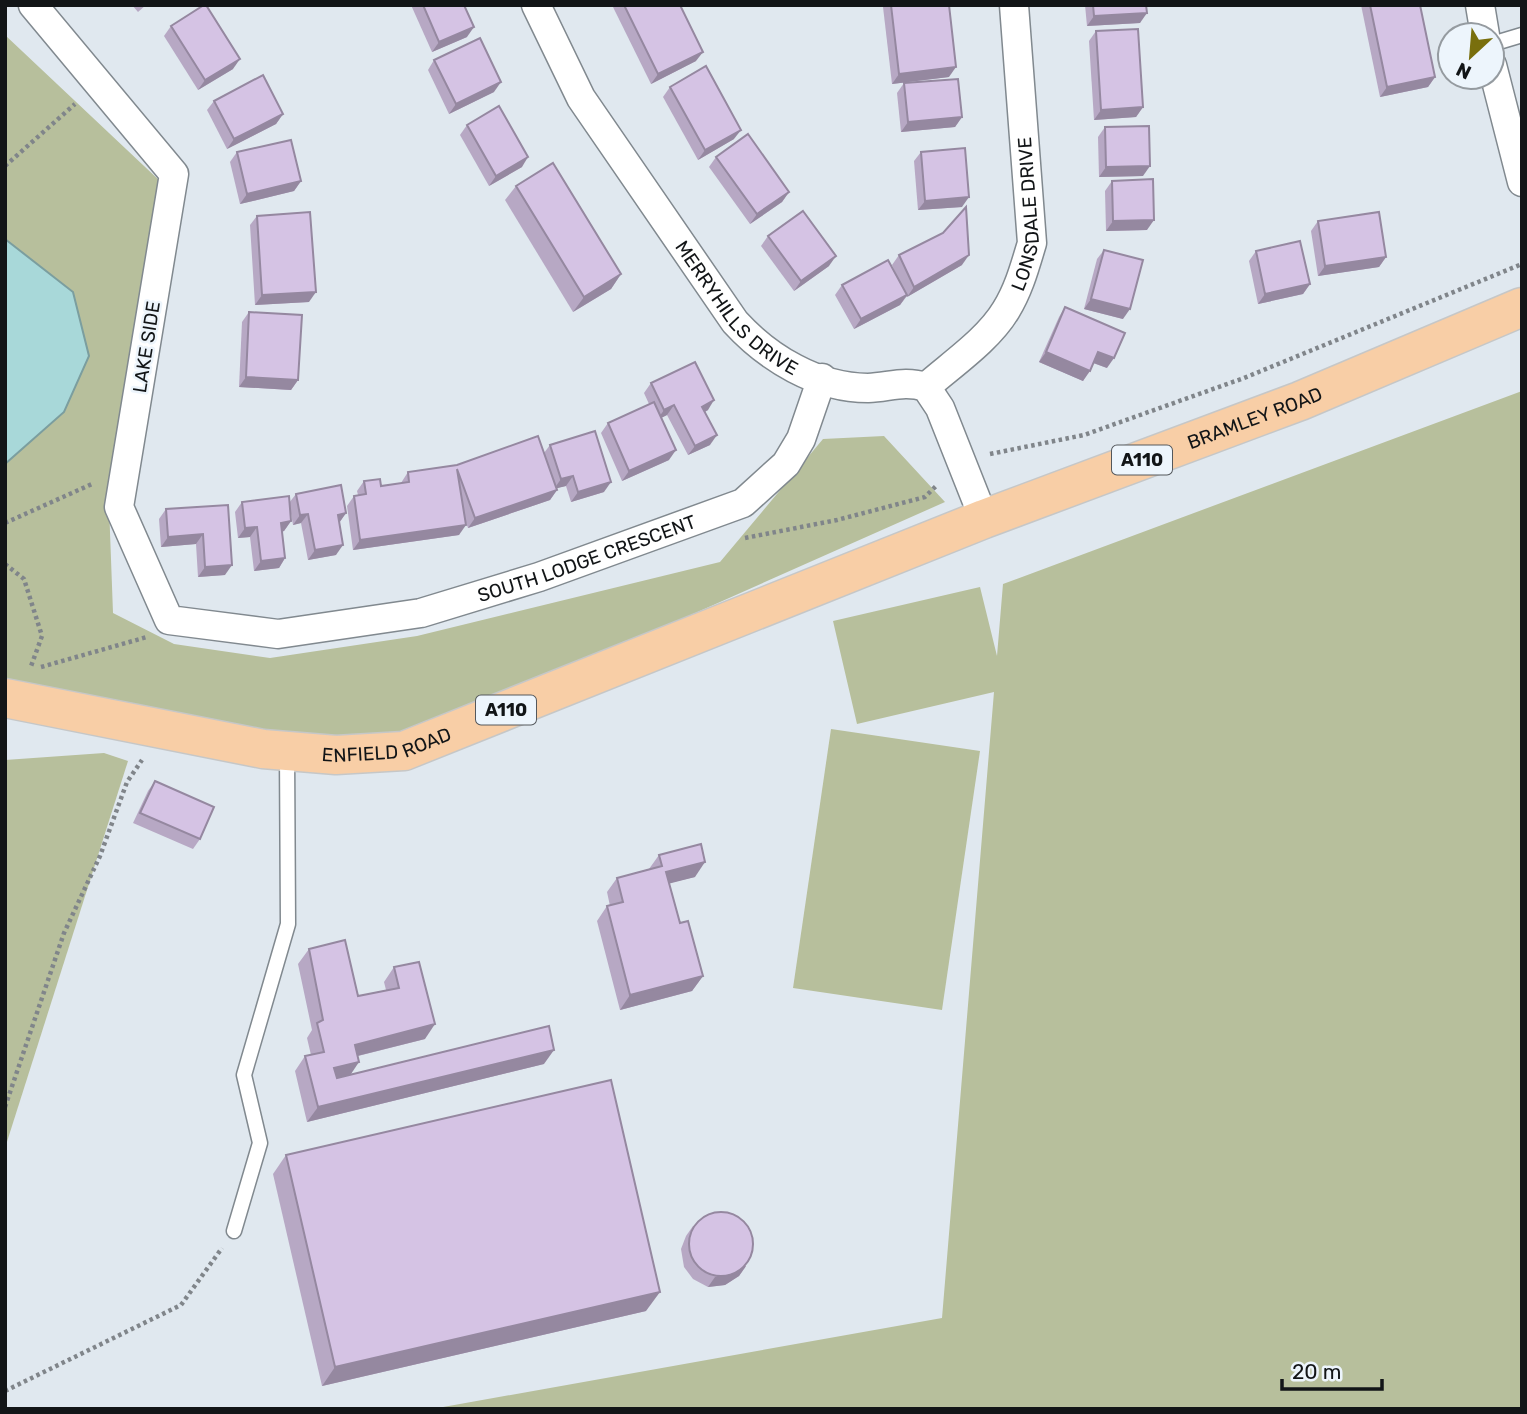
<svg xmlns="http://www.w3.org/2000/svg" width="1527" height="1414" viewBox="0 0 1527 1414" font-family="Rubik,sans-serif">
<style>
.green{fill:#b7bf9c}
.water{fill:#a8d8d9;stroke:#7b9e9f;stroke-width:2}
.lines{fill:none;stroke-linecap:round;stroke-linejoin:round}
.service-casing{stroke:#81898f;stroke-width:17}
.minor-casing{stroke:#81898f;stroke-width:31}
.primary-casing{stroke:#c6c7c7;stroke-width:41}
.path{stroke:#80858a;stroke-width:4.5;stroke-dasharray:3.5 3.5;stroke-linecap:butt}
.service{stroke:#fff;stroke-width:14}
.minor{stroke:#fff;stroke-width:28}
.primary{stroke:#f8cea6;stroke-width:38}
.wall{fill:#b7a8c4}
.shaded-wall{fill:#9588a0}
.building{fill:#d5c3e4;stroke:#9588a0;stroke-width:2}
.labels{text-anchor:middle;stroke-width:5;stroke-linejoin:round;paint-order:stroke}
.shield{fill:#edf5fc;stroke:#54585c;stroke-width:2}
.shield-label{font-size:18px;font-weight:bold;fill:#121517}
.street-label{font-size:19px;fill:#121517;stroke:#edf5fc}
</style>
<rect width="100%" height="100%" fill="#e0e8ef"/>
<!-- green -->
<g class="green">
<path d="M5,35L161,182L109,505L113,613L174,644L270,658L417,636L720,562L823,439L884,436L945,502L405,742L344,745L5,680Z"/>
<path d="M1522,391V1409H432L942,1318L994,692L857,724L833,621L980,587L997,656L1003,584Z"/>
<path d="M831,729L980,751L942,1010L793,988Z"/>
<path d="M104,753L128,761L5,1148V760Z"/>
</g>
<!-- water -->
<path class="water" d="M5,239L73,292L89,356L64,412L5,464Z"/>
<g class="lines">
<defs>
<g id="service">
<path d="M1492,44L1522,35"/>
<path d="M234,1231L260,1143L244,1075L288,924L287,752"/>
</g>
<g id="minor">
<path id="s1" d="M33,5L174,174L119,507L169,620L278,634L421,613L539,577L743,503L786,464L801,439L822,378"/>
<path id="s2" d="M536,5L581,98L735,322C768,358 817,388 868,388C890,387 904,380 926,387L940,408L984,519"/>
<path d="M1480,5L1485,35"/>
<path d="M1492,65L1522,182"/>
<path id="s3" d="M926,387C952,364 988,340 1006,310C1019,289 1025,266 1032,243L1014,5"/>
</g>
<g id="primary">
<path id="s4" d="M5,698L263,749L336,755L404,751L984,519L1300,401L1522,307"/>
</g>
</defs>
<!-- service casing -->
<use href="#service" class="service-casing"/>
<!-- minor casing -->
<use href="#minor" class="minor-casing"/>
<!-- primary casing -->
<use href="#primary" class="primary-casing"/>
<!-- path -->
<g class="path">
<path d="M5,166L75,104"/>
<path d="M990,454L1084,435L1244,378L1522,264"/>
<path d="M5,523L92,484"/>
<path d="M745,538L837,520L925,497L937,485"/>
<path d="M5,564L24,579L42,636L30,669"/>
<path d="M41,667L147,637"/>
<path d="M5,1107L64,933L100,856L127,782L142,760"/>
<path d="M5,1391L181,1305L222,1248"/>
</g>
<!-- service -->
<use href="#service" class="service"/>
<!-- minor -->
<use href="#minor" class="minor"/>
<!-- primary -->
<use href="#primary" class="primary"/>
</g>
<!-- wall -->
<g class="wall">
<path d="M132,5H146L138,12Z"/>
<path d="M411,5H464L467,37L432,52Z"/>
<path d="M612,5H680L696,61L651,84Z"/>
<path d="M884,5H949V77L892,84L883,7Z"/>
<path d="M1085,5H1146L1140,23L1087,26Z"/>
<path d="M1361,5H1420L1435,77L1428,87L1380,97Z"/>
<path d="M171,26L233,69L198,90L164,36Z"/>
<path d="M1096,31L1143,107L1136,117L1094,120L1089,41Z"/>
<path d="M434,60L494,92L449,114L428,70Z"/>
<path d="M904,83L962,117L955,127L901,132L897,93Z"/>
<path d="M670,87L734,139L698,160L663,97Z"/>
<path d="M214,101L283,114L276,124L227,149L207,110Z"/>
<path d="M467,125L522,167L489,186L460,135Z"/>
<path d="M1105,127L1143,176L1099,177L1098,137Z"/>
<path d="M237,152L301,181L294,191L240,204L230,162Z"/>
<path d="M921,152L962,207L918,210L914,161Z"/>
<path d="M716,157L789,192L782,202L750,224L709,167Z"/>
<path d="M1112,181L1147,230L1106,231L1105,191Z"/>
<path d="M516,186L621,274L611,289L573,312L505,200Z"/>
<path d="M257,216L309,302L255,305L250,225Z"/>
<path d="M1318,221L1386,257L1379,267L1318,276L1311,231Z"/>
<path d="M768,236L829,266L794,291L761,246Z"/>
<path d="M1104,250L1123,319L1084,309L1097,259Z"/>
<path d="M1256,251L1310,284L1303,294L1258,304L1249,261Z"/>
<path d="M899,255L962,265L907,297V296L900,305L854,329L835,295L842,285L899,280L892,265Z"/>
<path d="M1065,307L1107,368L1093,363L1083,381L1039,362L1059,317Z"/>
<path d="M249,312L298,380L291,390L239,387L242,322Z"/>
<path d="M651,383L708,410L705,412L710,445L688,455L667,415L661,418L669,460L622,481L601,433L608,423L649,404L644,393Z"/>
<path d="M550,445L604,492L571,502L566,486L556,488L557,490L550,500L468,528L464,517L459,535L353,550L347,506L354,496L358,495L357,491L364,481L381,486L401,483L408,472L544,453Z"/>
<path d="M296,494L346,513L339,523L336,555L308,560L301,523L293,525L290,508L291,521L284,531L282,532L285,558L279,568L254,571L250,537L238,538L235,512L242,502L289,503Z"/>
<path d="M228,505L225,575L198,577L196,544L161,547L159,519L166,509Z"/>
<path d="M155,781L200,839L193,849L133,823L148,791Z"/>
<path d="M659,855L695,877L669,883L680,923L703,976L692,991L620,1010L597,921L607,906H610L607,892L617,878L649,869Z"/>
<path d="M309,949L358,996L386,990L384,982L394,967L425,1039L358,1056L351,1074L544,1064L307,1122L295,1071L305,1056L311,1055L307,1038L312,1030L298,964Z"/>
<path d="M286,1155L646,1311L322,1386L273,1174Z"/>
<path d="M693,1226L746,1266L739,1276L725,1285L708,1287L693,1279L684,1267L681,1249L686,1236Z"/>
</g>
<!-- shaded-wall -->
<g class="shaded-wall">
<path d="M1147,13L1140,23L1087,26L1094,16Z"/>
<path d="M474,27L467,37L432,52L439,42Z"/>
<path d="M703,52L696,61L651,84L658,74Z"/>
<path d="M240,59L233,69L198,90L205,80Z"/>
<path d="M956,67L949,77L892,84L899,74Z"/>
<path d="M1435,77L1428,87L1380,97L1387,87Z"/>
<path d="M501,82L494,92L449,114L456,104Z"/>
<path d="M1143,107L1136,117L1094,120L1101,110Z"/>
<path d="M283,114L276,124L227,149L234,139Z"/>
<path d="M962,117L955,127L901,132L908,122Z"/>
<path d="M741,130L734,139L698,160L705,150Z"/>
<path d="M528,157L522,167L489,186L496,176Z"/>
<path d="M1150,166L1143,176L1099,177L1106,167Z"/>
<path d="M301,181L294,191L240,204L247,194Z"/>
<path d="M789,192L782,202L750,224L757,214Z"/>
<path d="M969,197L962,207L918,210L925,201Z"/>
<path d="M1154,220L1147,230L1106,231L1113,221Z"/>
<path d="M969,255L962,265L907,297L914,287Z"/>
<path d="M836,256L829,266L794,291L801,281Z"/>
<path d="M1386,257L1379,267L1318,276L1325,266Z"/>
<path d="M621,274L611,289L573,312L584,297Z"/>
<path d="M1310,284L1303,294L1258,304L1265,294Z"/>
<path d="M316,292L309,302L255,305L262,295Z"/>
<path d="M907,295L900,305L854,329L861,319Z"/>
<path d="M1091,299L1130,309L1123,319L1084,309Z"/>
<path d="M1046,352L1090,371L1083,381L1039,362Z"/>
<path d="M1098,352L1114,358L1107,368L1091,362Z"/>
<path d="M246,377L298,380L291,390L239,387Z"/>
<path d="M714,400L708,410L695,417L702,407Z"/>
<path d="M674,405L667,415L657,420L664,410Z"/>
<path d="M717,435L710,445L688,455L695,446Z"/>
<path d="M676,450L669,460L622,481L629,471Z"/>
<path d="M573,476L566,486L554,489L561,479Z"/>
<path d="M611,482L604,492L571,502L578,492Z"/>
<path d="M557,490L550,500L468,528L475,518Z"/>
<path d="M346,513L339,523L338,515Z"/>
<path d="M308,514L301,523L293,525L300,515Z"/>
<path d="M291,521L284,531L274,533L281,523Z"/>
<path d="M466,525L459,535L353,550L360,540Z"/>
<path d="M257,527L250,537L238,538L245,528Z"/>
<path d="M203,534L196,544L161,547L168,537Z"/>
<path d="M343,545L336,555L308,560L315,550Z"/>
<path d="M285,558L279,568L254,571L261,561Z"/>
<path d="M232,565L225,575L198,577L205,567Z"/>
<path d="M705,862L695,877L656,887L666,872Z"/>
<path d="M703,976L692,991L620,1010L630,995Z"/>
<path d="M435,1024L425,1039L345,1059L355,1045Z"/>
<path d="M554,1050L544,1064L307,1122L318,1107Z"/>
<path d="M359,1062L349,1077L324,1083L334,1068Z"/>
<path d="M746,1266L739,1276L725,1285L708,1287L715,1277Z"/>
<path d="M660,1292L646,1311L322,1386L335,1367Z"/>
</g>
<!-- building -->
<g class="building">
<path d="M204,5H206L240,59L205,80L171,26Z"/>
<path d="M423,5H464L474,27L439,42Z"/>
<path d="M624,5H680L703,52L658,74Z"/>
<path d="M891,5H949L956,67L899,74Z"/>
<path d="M1093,5H1146L1147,13L1094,16Z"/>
<path d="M1370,5H1420L1435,77L1387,87Z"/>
<path d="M1138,29L1143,107L1101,110L1096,31Z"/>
<path d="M480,38L501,82L456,104L434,60Z"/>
<path d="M706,66L741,130L705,150L670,87Z"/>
<path d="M263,75L283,114L234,139L214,101Z"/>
<path d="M958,79L962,117L908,122L904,83Z"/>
<path d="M499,106L528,157L496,176L467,125Z"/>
<path d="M1149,126L1150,166L1106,167L1105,127Z"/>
<path d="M748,134L789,192L757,214L716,157Z"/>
<path d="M291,140L301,181L247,194L237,152Z"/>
<path d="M965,148L969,197L925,201L921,152Z"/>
<path d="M553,163L621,274L584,297L516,186Z"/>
<path d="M1153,179L1154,220L1113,221L1112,181Z"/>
<path d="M966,207L969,255L914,287L899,255L943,233Z"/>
<path d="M803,211L836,256L801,281L768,236Z"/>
<path d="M310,212L316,292L262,295L257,216Z"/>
<path d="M1379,212L1386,257L1325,266L1318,221Z"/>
<path d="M1300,241L1310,284L1265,294L1256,251Z"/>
<path d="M1104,250L1143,260L1130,309L1091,299Z"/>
<path d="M888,260L907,295L861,319L842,285Z"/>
<path d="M1065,307L1125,333L1114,358L1098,352L1090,371L1046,352Z"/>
<path d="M249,312L302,315L298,380L246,377Z"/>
<path d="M695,362L714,400L702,407L717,435L695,446L674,405L664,410L651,383Z"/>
<path d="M654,402L676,450L629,471L608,423Z"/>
<path d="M595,431L611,482L578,492L573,476L561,479L550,445Z"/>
<path d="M538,436L557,490L475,518L457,469L466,525L360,540L354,496L366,494L364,481L380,479L381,486L409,482L408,472L457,465Z"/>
<path d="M341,485L346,513L338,515L343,545L315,550L308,514L300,515L296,494Z"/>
<path d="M289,496L291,521L281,523L285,558L261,561L257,527L245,528L242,502Z"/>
<path d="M228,505L232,565L205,567L203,534L168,537L166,509Z"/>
<path d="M155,781L214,807L200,839L140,813Z"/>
<path d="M701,844L705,862L666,872L680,923L688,921L703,976L630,995L607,906L623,902L617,878L662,866L659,855Z"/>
<path d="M345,940L358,996L399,988L394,967L419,962L435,1024L355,1045L359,1062L334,1068L337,1078L549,1026L554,1050L318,1107L305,1056L324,1052L317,1023L323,1020L309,949Z"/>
<path d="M611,1080L660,1292L335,1367L286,1155Z"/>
<circle cx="721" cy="1244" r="32"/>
</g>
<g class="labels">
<!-- shield labels -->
<g class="shield">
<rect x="1112" y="445.5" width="60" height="29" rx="5"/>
<rect x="476" y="695.5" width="60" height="29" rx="5"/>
</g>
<g class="shield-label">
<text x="1142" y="466">A110</text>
<text x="506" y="716">A110</text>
</g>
<!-- street labels -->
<g class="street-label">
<text dy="7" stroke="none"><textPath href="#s3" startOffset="212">LONSDALE DRIVE</textPath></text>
<text dy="7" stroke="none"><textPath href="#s2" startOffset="366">MERRYHILLS DRIVE</textPath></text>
<text transform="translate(146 347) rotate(-81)" y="7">LAKE SIDE</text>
<text dy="7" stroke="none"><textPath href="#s4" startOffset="1318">BRAMLEY ROAD</textPath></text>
<text dy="7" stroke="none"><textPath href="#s1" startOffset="1110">SOUTH LODGE CRESCENT</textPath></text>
<text dy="7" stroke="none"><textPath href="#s4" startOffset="388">ENFIELD ROAD</textPath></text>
</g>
</g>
<!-- border -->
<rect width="1527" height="1414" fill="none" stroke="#121517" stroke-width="14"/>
<!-- north arrow -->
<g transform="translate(1471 56) rotate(206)"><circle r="33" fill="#edf5fc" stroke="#959ba0" stroke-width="2"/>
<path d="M0-5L12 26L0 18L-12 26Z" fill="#796f0d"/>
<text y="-10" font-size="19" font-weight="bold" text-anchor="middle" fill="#121517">N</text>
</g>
<!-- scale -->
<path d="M1282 1379v10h100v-10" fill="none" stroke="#121517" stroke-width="3.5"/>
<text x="1292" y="1379" font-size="21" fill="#121517" stroke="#edf5fc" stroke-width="5" paint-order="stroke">20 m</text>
</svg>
